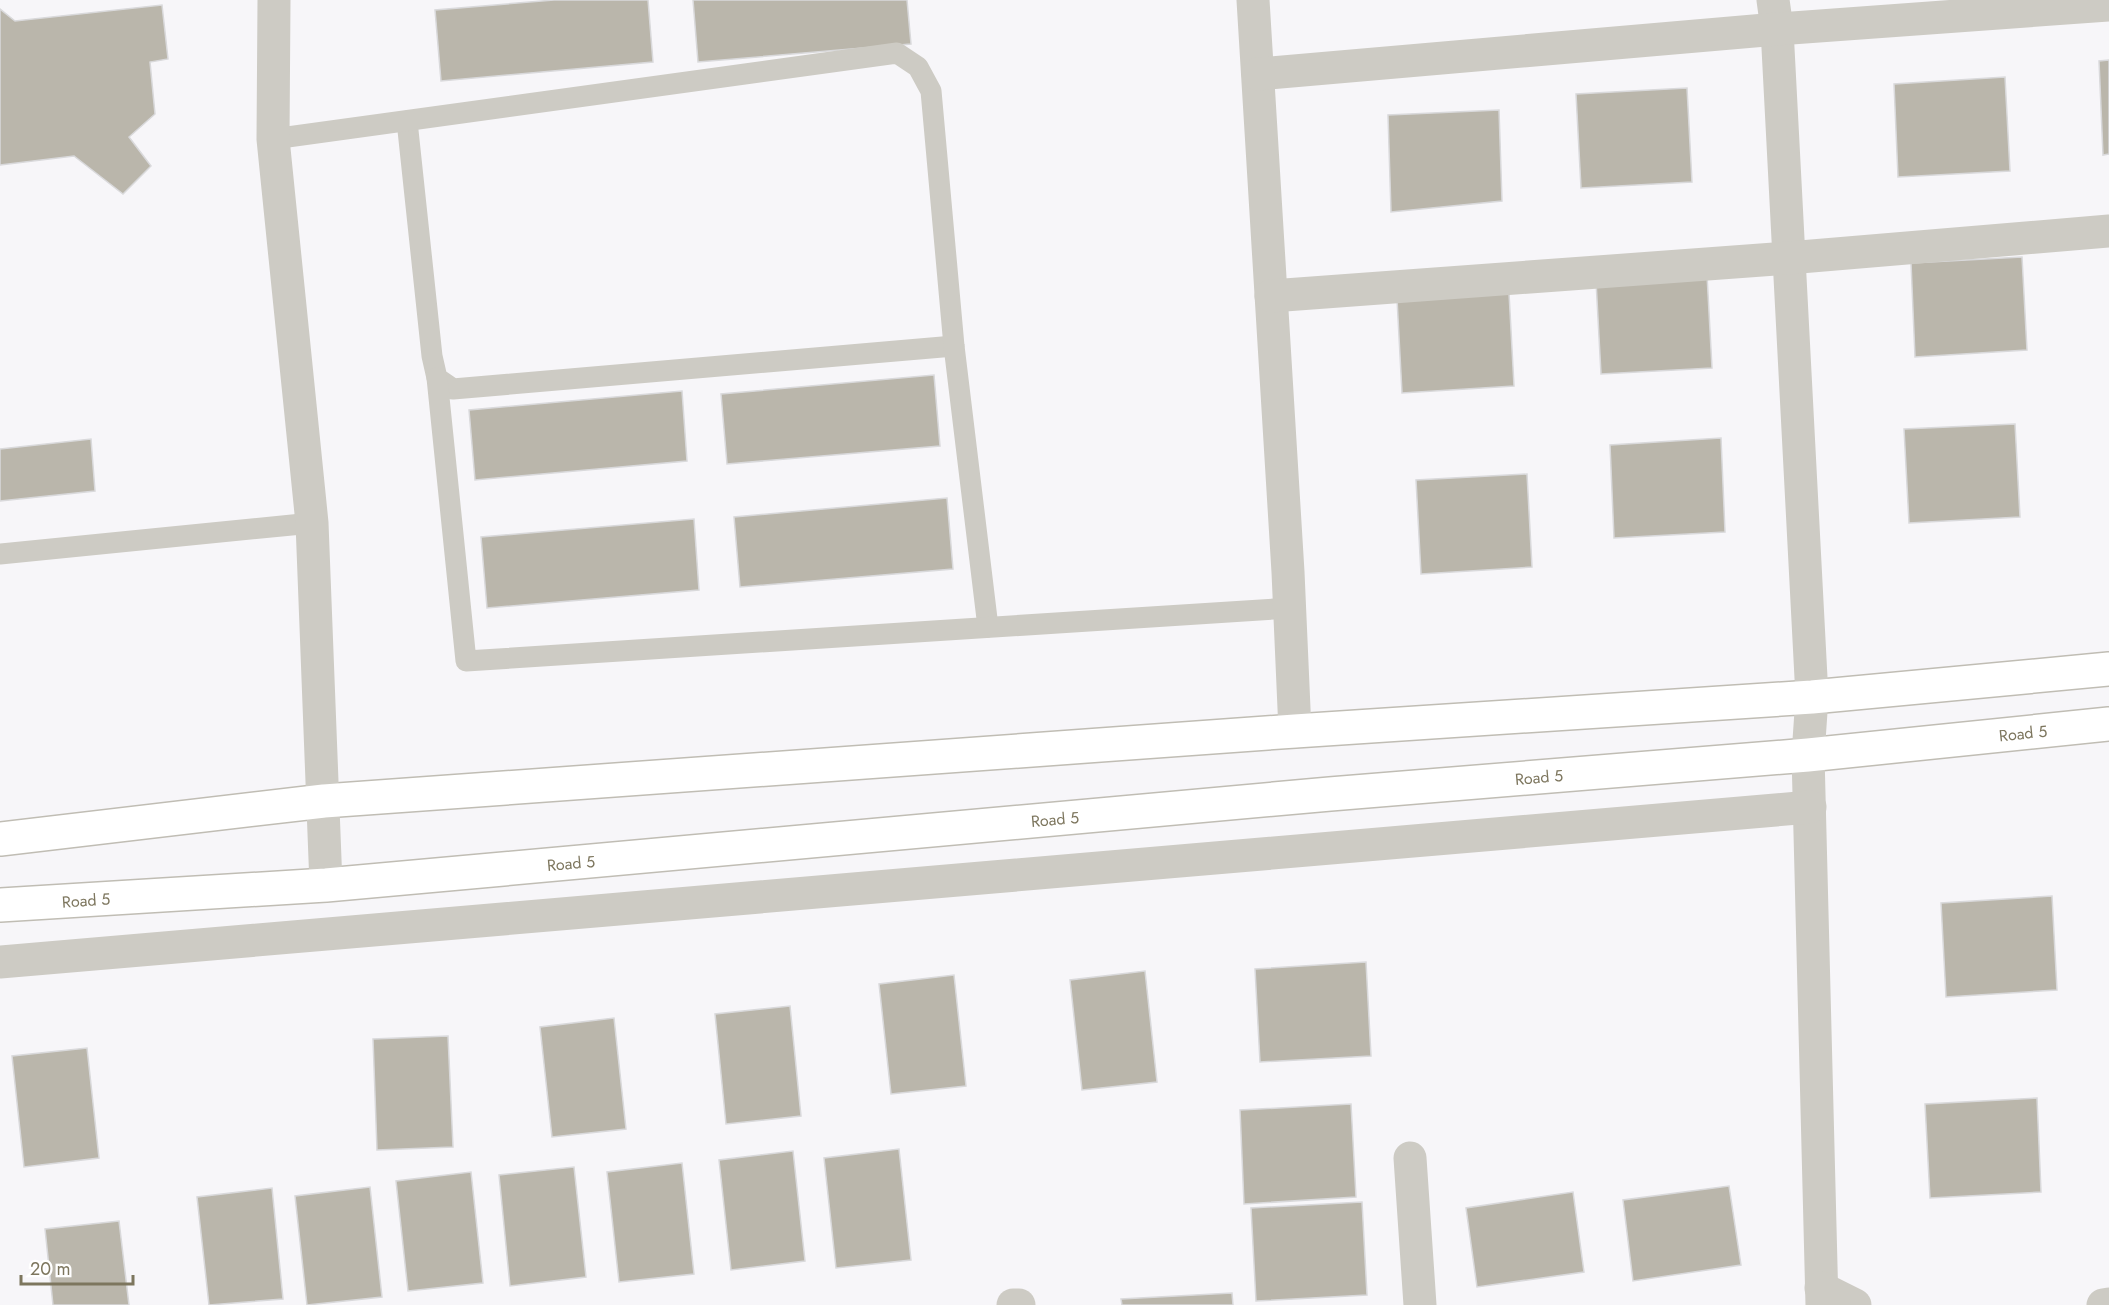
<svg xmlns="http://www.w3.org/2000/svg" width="2109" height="1305" viewBox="0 0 2109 1305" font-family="Jost,sans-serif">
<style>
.building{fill:#bab6ab;stroke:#d9d9db;stroke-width:1.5}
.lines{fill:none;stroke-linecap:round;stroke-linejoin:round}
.secondary-casing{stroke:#c0bdb4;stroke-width:36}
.lane{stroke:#cdcbc4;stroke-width:21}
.street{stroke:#cdcbc4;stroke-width:33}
.secondary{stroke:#fff;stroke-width:33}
.labels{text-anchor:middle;stroke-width:6;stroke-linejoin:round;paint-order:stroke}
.street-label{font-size:16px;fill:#7d765e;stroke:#fff}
</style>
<rect width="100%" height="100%" fill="#f7f6f9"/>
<!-- building -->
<g class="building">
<path d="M554,0H648L653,62L441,81L435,10Z"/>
<path d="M693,0H907L911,44L698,62Z"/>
<path d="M162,5L168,59L150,62L155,114L129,137L151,166L123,194L74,156L0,165V9L15,21Z"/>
<path d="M2109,60V154L2103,155L2099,61Z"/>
<path d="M2005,77L2010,171L1898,177L1894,84Z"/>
<path d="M1687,88L1692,182L1581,188L1576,94Z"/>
<path d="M1499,110L1502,201L1391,212L1388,115Z"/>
<path d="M2022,257L2027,350L1915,357L1911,263Z"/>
<path d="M1707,275L1712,368L1601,374L1596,281Z"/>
<path d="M1509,293L1514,386L1402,393L1397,299Z"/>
<path d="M934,375L940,446L727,464L721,394Z"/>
<path d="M682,391L687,461L475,480L469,410Z"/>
<path d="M2015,424L2020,517L1909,523L1904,429Z"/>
<path d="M1721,438L1725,532L1614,538L1610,445Z"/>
<path d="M91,439L95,491L0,501V449Z"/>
<path d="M1527,474L1532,567L1421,574L1416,480Z"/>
<path d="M947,498L953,569L740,587L734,517Z"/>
<path d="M694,519L699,590L487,608L481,537Z"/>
<path d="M2052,896L2057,990L1946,997L1941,903Z"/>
<path d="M1366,962L1371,1056L1260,1062L1255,969Z"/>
<path d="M1145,971L1157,1082L1082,1090L1070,980Z"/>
<path d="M954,975L966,1086L891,1094L879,984Z"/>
<path d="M790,1006L801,1116L726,1124L715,1014Z"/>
<path d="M614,1018L626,1129L552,1137L540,1027Z"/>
<path d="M448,1036L453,1147L377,1150L373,1039Z"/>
<path d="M87,1048L99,1158L24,1167L12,1056Z"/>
<path d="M2037,1098L2041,1192L1930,1198L1925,1104Z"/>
<path d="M1351,1104L1356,1197L1244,1204L1240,1110Z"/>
<path d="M899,1149L911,1260L836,1268L824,1158Z"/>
<path d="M793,1151L805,1261L731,1270L719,1160Z"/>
<path d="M682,1163L694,1274L619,1282L607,1172Z"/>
<path d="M574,1167L586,1277L510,1286L499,1175Z"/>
<path d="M471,1172L483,1283L408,1291L396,1181Z"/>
<path d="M1729,1186L1741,1265L1633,1281L1623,1200Z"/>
<path d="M370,1187L382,1297L307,1305L295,1196Z"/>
<path d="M272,1188L283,1299L209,1305L197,1197Z"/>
<path d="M1573,1192L1584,1272L1477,1287L1466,1208Z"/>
<path d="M1362,1202L1367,1295L1256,1301L1251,1208Z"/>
<path d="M119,1221L129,1305H53L45,1229Z"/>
<path d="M1232,1293L1233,1305H1122L1121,1299Z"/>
</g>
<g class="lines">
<defs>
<g id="secondary">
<path d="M0,839L324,801L1295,731L1812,697L2109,669"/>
<path d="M0,905L326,885L1330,794L1808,755L2109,724"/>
</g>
</defs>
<!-- secondary casing -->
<use href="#secondary" class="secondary-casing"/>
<!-- lane -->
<g class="lane">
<path d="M407,121L432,356L437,378L453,389L954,346"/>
<path d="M273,139L897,53L918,67L931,91L954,346L988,627"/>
<path d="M437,378L466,661L1290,608"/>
<path d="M0,554L312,523"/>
</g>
<!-- street -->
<g class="street">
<path d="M274,0L273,139L312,523L326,885"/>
<path d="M1253,0L1288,572L1295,731"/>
<path d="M1773,0L1777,29L1812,697L1808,755L1822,1305"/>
<path d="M1258,74L1777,29L2109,5"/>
<path d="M1271,296L1788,258L2109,231"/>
<path d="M0,962L1810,807"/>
<path d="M1410,1158L1420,1305"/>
<path d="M1821,1288L1855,1305"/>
<path d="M1013,1305H1019"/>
<path d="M2103,1305L2109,1304"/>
</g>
<!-- secondary -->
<use href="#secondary" class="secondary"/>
</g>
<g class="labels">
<!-- street labels -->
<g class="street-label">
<text transform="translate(2023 733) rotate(-6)" y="6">Road 5</text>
<text transform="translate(1539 777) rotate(-5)" y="6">Road 5</text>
<text transform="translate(1055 819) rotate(-5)" y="6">Road 5</text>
<text transform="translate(571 863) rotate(-5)" y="6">Road 5</text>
<text transform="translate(86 900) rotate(-4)" y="6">Road 5</text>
</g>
</g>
<!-- scale -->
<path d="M21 1275v9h112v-9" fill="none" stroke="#7d765e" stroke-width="3"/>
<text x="30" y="1275" font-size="18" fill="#7d765e" stroke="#ffffff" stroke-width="4.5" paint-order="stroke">20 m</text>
</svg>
